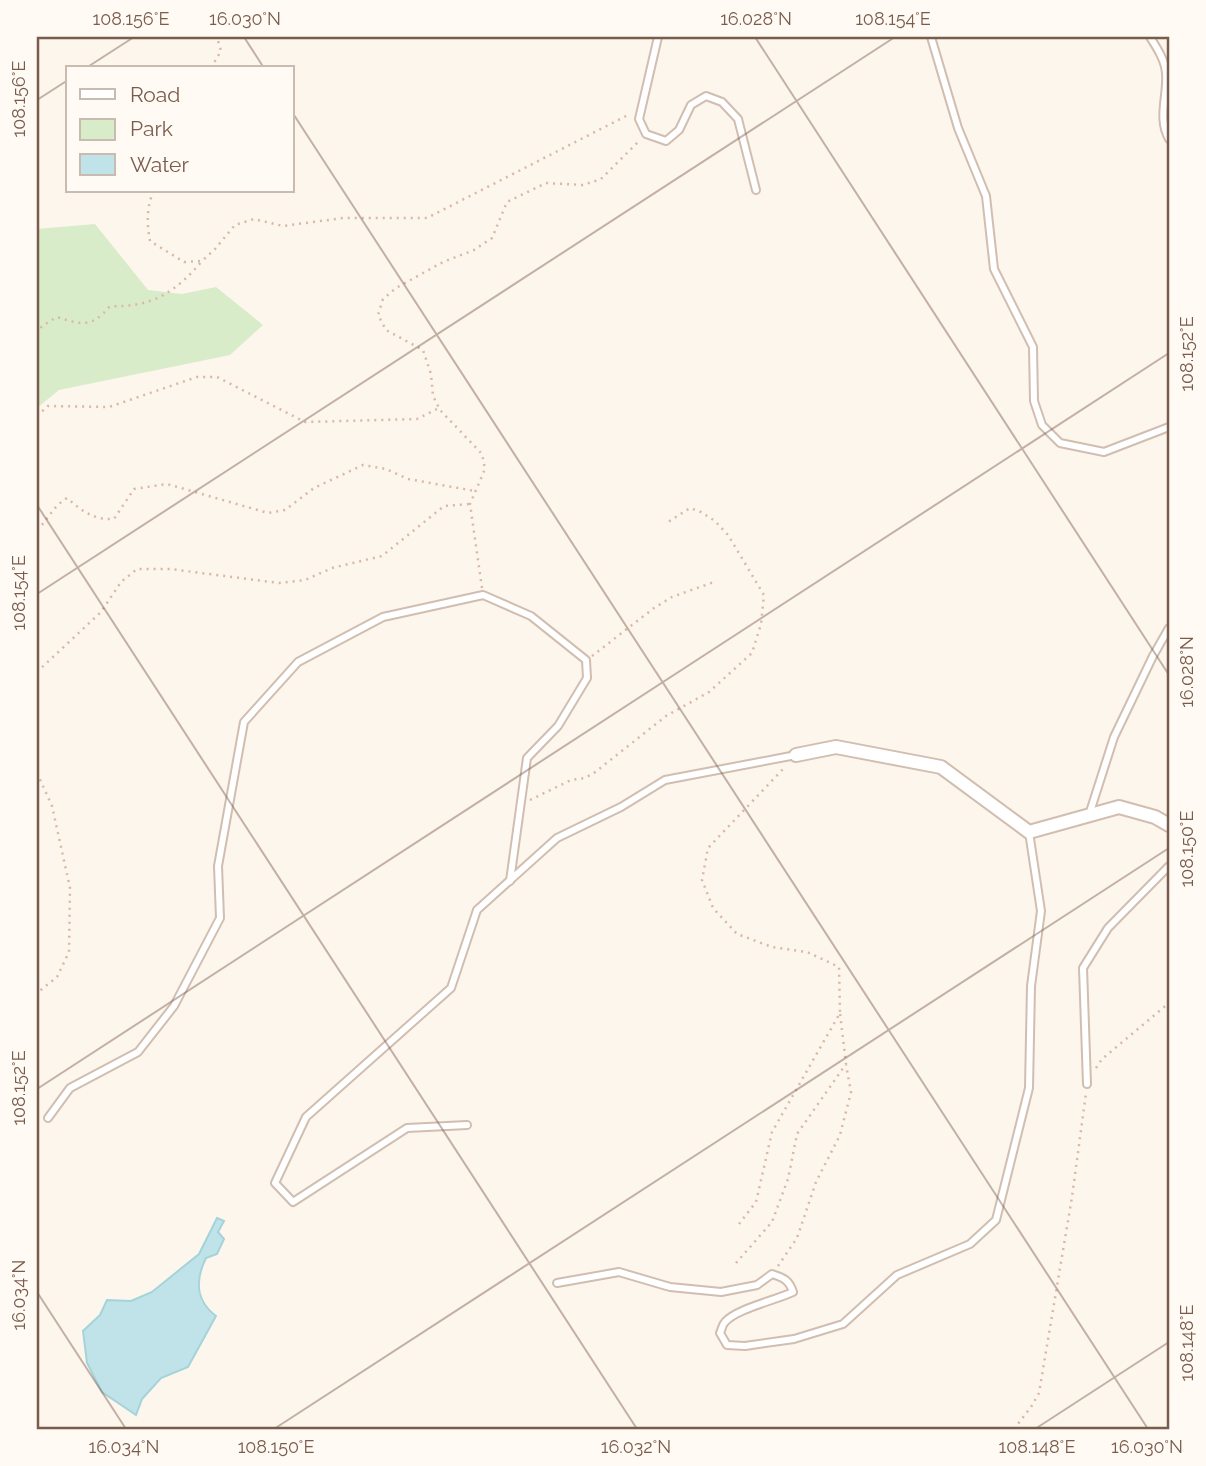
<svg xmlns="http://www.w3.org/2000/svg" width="1206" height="1466" viewBox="0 0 1206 1466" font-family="Raleway,sans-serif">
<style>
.green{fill:#d8ecc9}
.water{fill:#bfe3e8;stroke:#a5d3da;stroke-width:2}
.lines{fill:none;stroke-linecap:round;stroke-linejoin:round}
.service-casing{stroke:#d1beb0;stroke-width:10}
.minor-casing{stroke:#d1beb0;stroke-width:16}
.path{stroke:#d9b8a5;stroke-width:2.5;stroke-dasharray:2 5;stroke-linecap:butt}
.service{stroke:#fff;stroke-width:6}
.minor{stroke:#fff;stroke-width:12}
.ticks{fill:none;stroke:#7a5c4d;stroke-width:2;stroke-opacity:0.45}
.neatline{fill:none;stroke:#7a5c4d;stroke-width:2.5}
.ticks-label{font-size:18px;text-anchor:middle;fill:#7a5c4d}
</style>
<rect width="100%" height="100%" fill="#fdf6ec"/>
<!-- green -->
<path class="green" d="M95,224L148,290L182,294L216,287L263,325L230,355L59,390L37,408V229Z"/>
<!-- water -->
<path class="water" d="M217,1218L224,1221L218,1232L224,1239L217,1254L206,1258C195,1280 196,1301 216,1316L188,1367L161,1378L142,1399L136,1415L102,1392L87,1363L83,1331L100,1315L107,1300L131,1301L152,1292L199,1254Z"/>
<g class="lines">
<defs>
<g id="service">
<path d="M658,37L639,119L646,134L666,141L679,130L691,105L706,96L722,102L738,119L756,190"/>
<path d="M931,37L958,128L986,196L994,269L1033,347L1034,401L1042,425L1060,443L1104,452L1169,427"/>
<path d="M1150,37C1157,48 1165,60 1166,73C1168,95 1157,118 1169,139"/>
<path d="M1089,815L1114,737L1153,656L1169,628"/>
<path d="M1087,1084L1083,968L1108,928L1169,866"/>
<path d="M48,1118L70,1088L138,1052L174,1006L220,918L218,866L244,722L298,662L383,617L483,595L531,616L586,660L587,678L558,726L527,758L510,881"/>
<path d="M467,1125L407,1128L293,1202L275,1183L306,1117L451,988L477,910L557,838L621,807L665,780L796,755"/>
<path d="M557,1283L619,1272L670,1287L721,1292L757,1285L772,1274C784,1278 789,1280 793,1292C776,1300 736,1309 725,1322C722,1325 722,1329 720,1333L727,1345L745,1346L794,1339L843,1324L897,1275L970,1244L996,1220L1029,1088L1031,986L1041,911L1029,832"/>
</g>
<path id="minor" d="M796,755L836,747L941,767L1029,832L1119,807L1155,817L1169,825"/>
</defs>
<!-- service casing -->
<use href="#service" class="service-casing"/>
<!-- minor casing -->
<use href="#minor" class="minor-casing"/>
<!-- path -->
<g class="path">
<path d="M211,68L221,51L217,37"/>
<path d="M154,191C146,206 147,225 150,241L184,262L202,261L215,249L235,225L254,219L283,226L343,218H427L630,114"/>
<path d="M37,334L42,326L57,317C82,325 92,328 110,306C151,308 176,292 202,261"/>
<path d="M37,416L48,406L109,407L197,377H217L305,422L417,419L439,408"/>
<path d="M37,530C49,519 52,507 67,498C82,511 93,520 114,519L134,489L167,484L268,513L285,510L314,488L363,465L386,469L408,479L475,491"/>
<path d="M482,588L470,504L485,469L482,454L440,410L433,396L431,374L423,350L386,330L378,315L383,299L396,288L443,262L474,250L492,238L507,202L546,183L583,185L601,179L639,141"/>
<path d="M592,656L654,608L672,597L714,582"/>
<path d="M37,672L101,612L121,582L137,569H170L279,583L305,580L332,568L382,556L444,506L470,504"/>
<path d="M37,773L52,806L70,888L69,952L57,977L37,993"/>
<path d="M530,800L571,780L585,778L594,773L666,716L709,692L752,653L761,624L764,595L728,535L715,521L701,512L690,508L668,522"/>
<path d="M1096,1068L1102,1059L1169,1003"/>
<path d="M739,1224L756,1202L772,1132L840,1013L839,967L807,952L772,947L737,934L713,908L702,880L708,848L785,767"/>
<path d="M736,1263L772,1222L788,1179L797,1134L846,1064L840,1013"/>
<path d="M778,1266L797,1238L816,1182L840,1135L851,1092L846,1065"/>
<path d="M1014,1429L1031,1407L1039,1393L1072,1197L1086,1093"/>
</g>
<!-- service -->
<use href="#service" class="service"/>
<!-- minor -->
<use href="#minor" class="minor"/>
</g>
<!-- ticks -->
<path class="ticks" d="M244,37L264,68M755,37L1169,675M86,68L134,37M37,100L68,80M292,112L1148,1429M37,505L637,1429M37,594L895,37M37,1089L1169,353M37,1292L126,1429M274,1429L1169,848M1035,1429L1169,1342"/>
<!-- border -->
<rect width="1206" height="1466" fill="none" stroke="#fffaf3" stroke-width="77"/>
<!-- legend -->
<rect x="66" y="66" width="228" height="126" fill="#fffaf3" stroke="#cabbb1" stroke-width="2"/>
<rect x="80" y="89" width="35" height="10" fill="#ffffff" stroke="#cabbb1" stroke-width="2"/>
<text x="130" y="102" font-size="21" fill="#7a5c4d">Road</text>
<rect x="80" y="119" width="35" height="21" fill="#d8ecc9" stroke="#cabbb1" stroke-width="2"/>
<text x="130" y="136" font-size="21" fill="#7a5c4d">Park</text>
<rect x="80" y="154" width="35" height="21" fill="#bfe3e8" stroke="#cabbb1" stroke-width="2"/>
<text x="130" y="172" font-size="21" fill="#7a5c4d">Water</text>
<rect x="38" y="38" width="1130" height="1390" class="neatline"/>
<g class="ticks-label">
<text x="131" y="25">108.156°E</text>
<text x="245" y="25">16.030°N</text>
<text x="756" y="25">16.028°N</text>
<text x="893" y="25">108.154°E</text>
<text transform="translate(19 99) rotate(-90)" y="6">108.156°E</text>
<text transform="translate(1187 354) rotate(-90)" y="6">108.152°E</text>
<text transform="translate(19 593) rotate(-90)" y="6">108.154°E</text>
<text transform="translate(1187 672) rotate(-90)" y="6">16.028°N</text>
<text transform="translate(1187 849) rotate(-90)" y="6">108.150°E</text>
<text transform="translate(19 1088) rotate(-90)" y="6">108.152°E</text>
<text transform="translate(19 1295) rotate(-90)" y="6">16.034°N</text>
<text transform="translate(1187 1343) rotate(-90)" y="6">108.148°E</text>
<text x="124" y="1453">16.034°N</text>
<text x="276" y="1453">108.150°E</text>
<text x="636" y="1453">16.032°N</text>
<text x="1037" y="1453">108.148°E</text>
<text x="1147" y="1453">16.030°N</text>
</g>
</svg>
